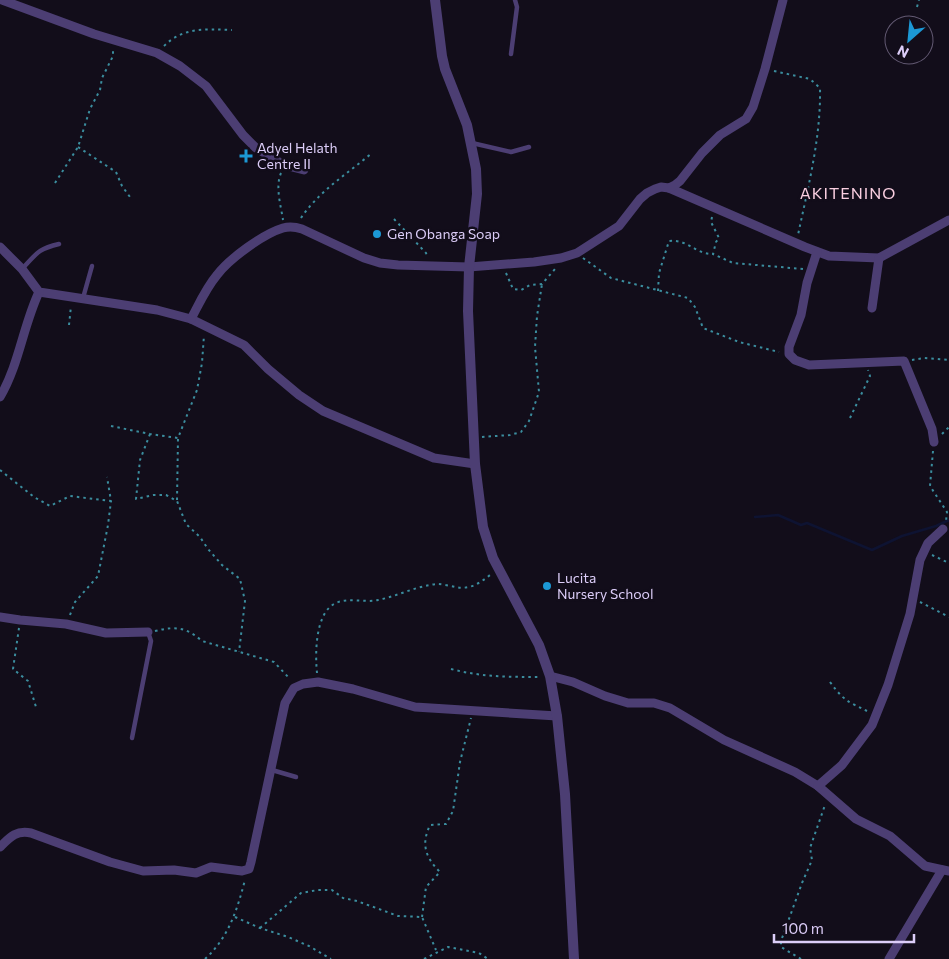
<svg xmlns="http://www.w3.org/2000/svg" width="949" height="959" viewBox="0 0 949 959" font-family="Commissioner,sans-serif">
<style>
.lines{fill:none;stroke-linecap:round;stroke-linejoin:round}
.stream{stroke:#0e1332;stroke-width:2.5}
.path{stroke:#3b8d9e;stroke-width:2;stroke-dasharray:2.5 4;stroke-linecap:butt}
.service{stroke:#4c3e73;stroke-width:4.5}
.minor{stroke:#4c3e73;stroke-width:9}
.tertiary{stroke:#4c3e73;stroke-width:10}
.poi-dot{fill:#1c98d5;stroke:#120d1a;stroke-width:2}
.labels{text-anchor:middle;stroke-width:5;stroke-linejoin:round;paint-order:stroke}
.poi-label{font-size:14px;fill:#dccdf8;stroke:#120d1a;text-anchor:start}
.quarter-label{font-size:16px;letter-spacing:1px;fill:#f9cee0;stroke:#120d1a}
</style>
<rect width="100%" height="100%" fill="#120d1a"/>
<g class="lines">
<!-- stream -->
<path class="stream" d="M755,517L778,515L801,525L807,523L872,550L902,536L936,526L949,520"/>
<!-- path -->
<g class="path">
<path d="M917,7L919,0"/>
<path d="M164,46C183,27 206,29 232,30"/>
<path d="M774,71L810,79L820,88C821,138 808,187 798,235"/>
<path d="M78,147L116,172L122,186L130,197"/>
<path d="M281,173C275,187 281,206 283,220"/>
<path d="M55,183L78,147L90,109L100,90L102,78L113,56V49"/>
<path d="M712,217L711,222L719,238L716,242L713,254L733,263L803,269"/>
<path d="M301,218C319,191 347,174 372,153"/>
<path d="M394,219L426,253L427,256"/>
<path d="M583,258L611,278L688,298L695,307L703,328L739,342L779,352"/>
<path d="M506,273L513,289L521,290L530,285L542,284L555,269"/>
<path d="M658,291L659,273L669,241C688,239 695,254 713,254"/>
<path d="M69,325L71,306"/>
<path d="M912,360L924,358L949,360"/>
<path d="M850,418L870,376L868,370"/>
<path d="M111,426L150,434L178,438L197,390L202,363L204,335"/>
<path d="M150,434L140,460L136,499L153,495H166L177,501L186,524L200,537L208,549L222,565L240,579L245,601L239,652"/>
<path d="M942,434L949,427"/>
<path d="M482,437L510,435L521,432L529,421L539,392L535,347L537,316L542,284"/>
<path d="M933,451L930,486L947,512L946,521"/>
<path d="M0,470L34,497L50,506L70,496L111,501L107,477"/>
<path d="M177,500L178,438"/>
<path d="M932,555L949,563"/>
<path d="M920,602L949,617"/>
<path d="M70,615L75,602L98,576L108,525L111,501"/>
<path d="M19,628L13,669L28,681L36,707"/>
<path d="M155,631C176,626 186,627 202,641L274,662L290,679"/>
<path d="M451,669C481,677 510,677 541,677"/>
<path d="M317,673C315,654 315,612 336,603C348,597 365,603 378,600C398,596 416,586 437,584C443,584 450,586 456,587C470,590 480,583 490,575"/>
<path d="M830,682C844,701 847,701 867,711"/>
<path d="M235,917L260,928L288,937L309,946L331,959"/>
<path d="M422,917L426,887L440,872C425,857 421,844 430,825L446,824L453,811L460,762L471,718"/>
<path d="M260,928L301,893L318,890H332L343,898L357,901L398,916L422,917L436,950"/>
<path d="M205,959C229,937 237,910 245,880"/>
<path d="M424,959L448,947L479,953L488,959"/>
<path d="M801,959L781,947V941L802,883L812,860L810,848L825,805"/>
</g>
<!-- service -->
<g class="service">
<path d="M511,54L517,7L515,0"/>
<path d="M472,143L511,152L529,147"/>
<path d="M22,269C37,253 38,249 59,244"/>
<path d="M83,298L92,266"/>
<path d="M132,738L151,641L148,632"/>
<path d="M272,770L296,777"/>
</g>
<!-- minor -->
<g class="minor">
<path d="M2,0L94,34L157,53L180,66L206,86L243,135L256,148L284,165L304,170"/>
<path d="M669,188L805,247L829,256L879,258L949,220"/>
<path d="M0,247L22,269L39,292L157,310L191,319L244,345L268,369L299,395L323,411L434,458L475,464"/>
<path d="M817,252L807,283L801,315L789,347V354L795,360L809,365L904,361L932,429L934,442"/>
<path d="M872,308L879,258"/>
<path d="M191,319C199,304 206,288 217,275C229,259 263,234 283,228C290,226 296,227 302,229L364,258L380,263L398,265L469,267L534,262L561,258L577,253L619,226L640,199L647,193L655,189L661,187L669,188L675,185L680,181L702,153L720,135L746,119L753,107L765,69L783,0"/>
<path d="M0,397C19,365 23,326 39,292"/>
<path d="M0,617L20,620L66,624L106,633L148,632"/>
<path d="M550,676L573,682L605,696L628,703H654L670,708L724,740L795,772L818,786L856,819L890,836L925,866L949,871"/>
<path d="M818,786L842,765L872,725L888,685L910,614L920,560L928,543L943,529"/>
<path d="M0,847C10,837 16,830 31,833L110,862L143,871L174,870L196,873L211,867L242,871L249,869L251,862L285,703L294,688L303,684L318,682L353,689L415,707L557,716"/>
<path d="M889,959L942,870"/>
</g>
<!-- tertiary -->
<path class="tertiary" d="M435,0L442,56L445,69L467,125L476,169L477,194L469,267L468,311L475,464L483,527L493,558L539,645L550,676L557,716L565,794L574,959"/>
</g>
<!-- markers -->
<g class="poi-dot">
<path d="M243.5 148.5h5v5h5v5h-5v5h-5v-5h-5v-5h5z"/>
<circle cx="377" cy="234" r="5"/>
<circle cx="547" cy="586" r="5"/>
</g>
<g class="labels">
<!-- poi labels -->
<g class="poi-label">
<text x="257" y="153">Adyel Helath<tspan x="257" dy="16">Centre II</tspan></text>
<text x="387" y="239">Gen Obanga Soap</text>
<text x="557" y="583">Lucita<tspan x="557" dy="16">Nursery School</tspan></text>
</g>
<!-- quarter labels -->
<g class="quarter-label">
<text x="848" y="199">AKITENINO</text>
</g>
</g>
<!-- north arrow -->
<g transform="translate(909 40) rotate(207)"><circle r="24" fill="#120d1a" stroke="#635a73"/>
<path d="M0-4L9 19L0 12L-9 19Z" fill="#1c98d5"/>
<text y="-8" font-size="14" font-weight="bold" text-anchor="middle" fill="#dccdf8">N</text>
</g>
<!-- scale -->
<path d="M774 934v8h140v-8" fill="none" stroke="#dccdf8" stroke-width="2.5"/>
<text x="782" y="934" font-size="15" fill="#dccdf8" stroke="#120d1a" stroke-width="4" paint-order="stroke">100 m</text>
</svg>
